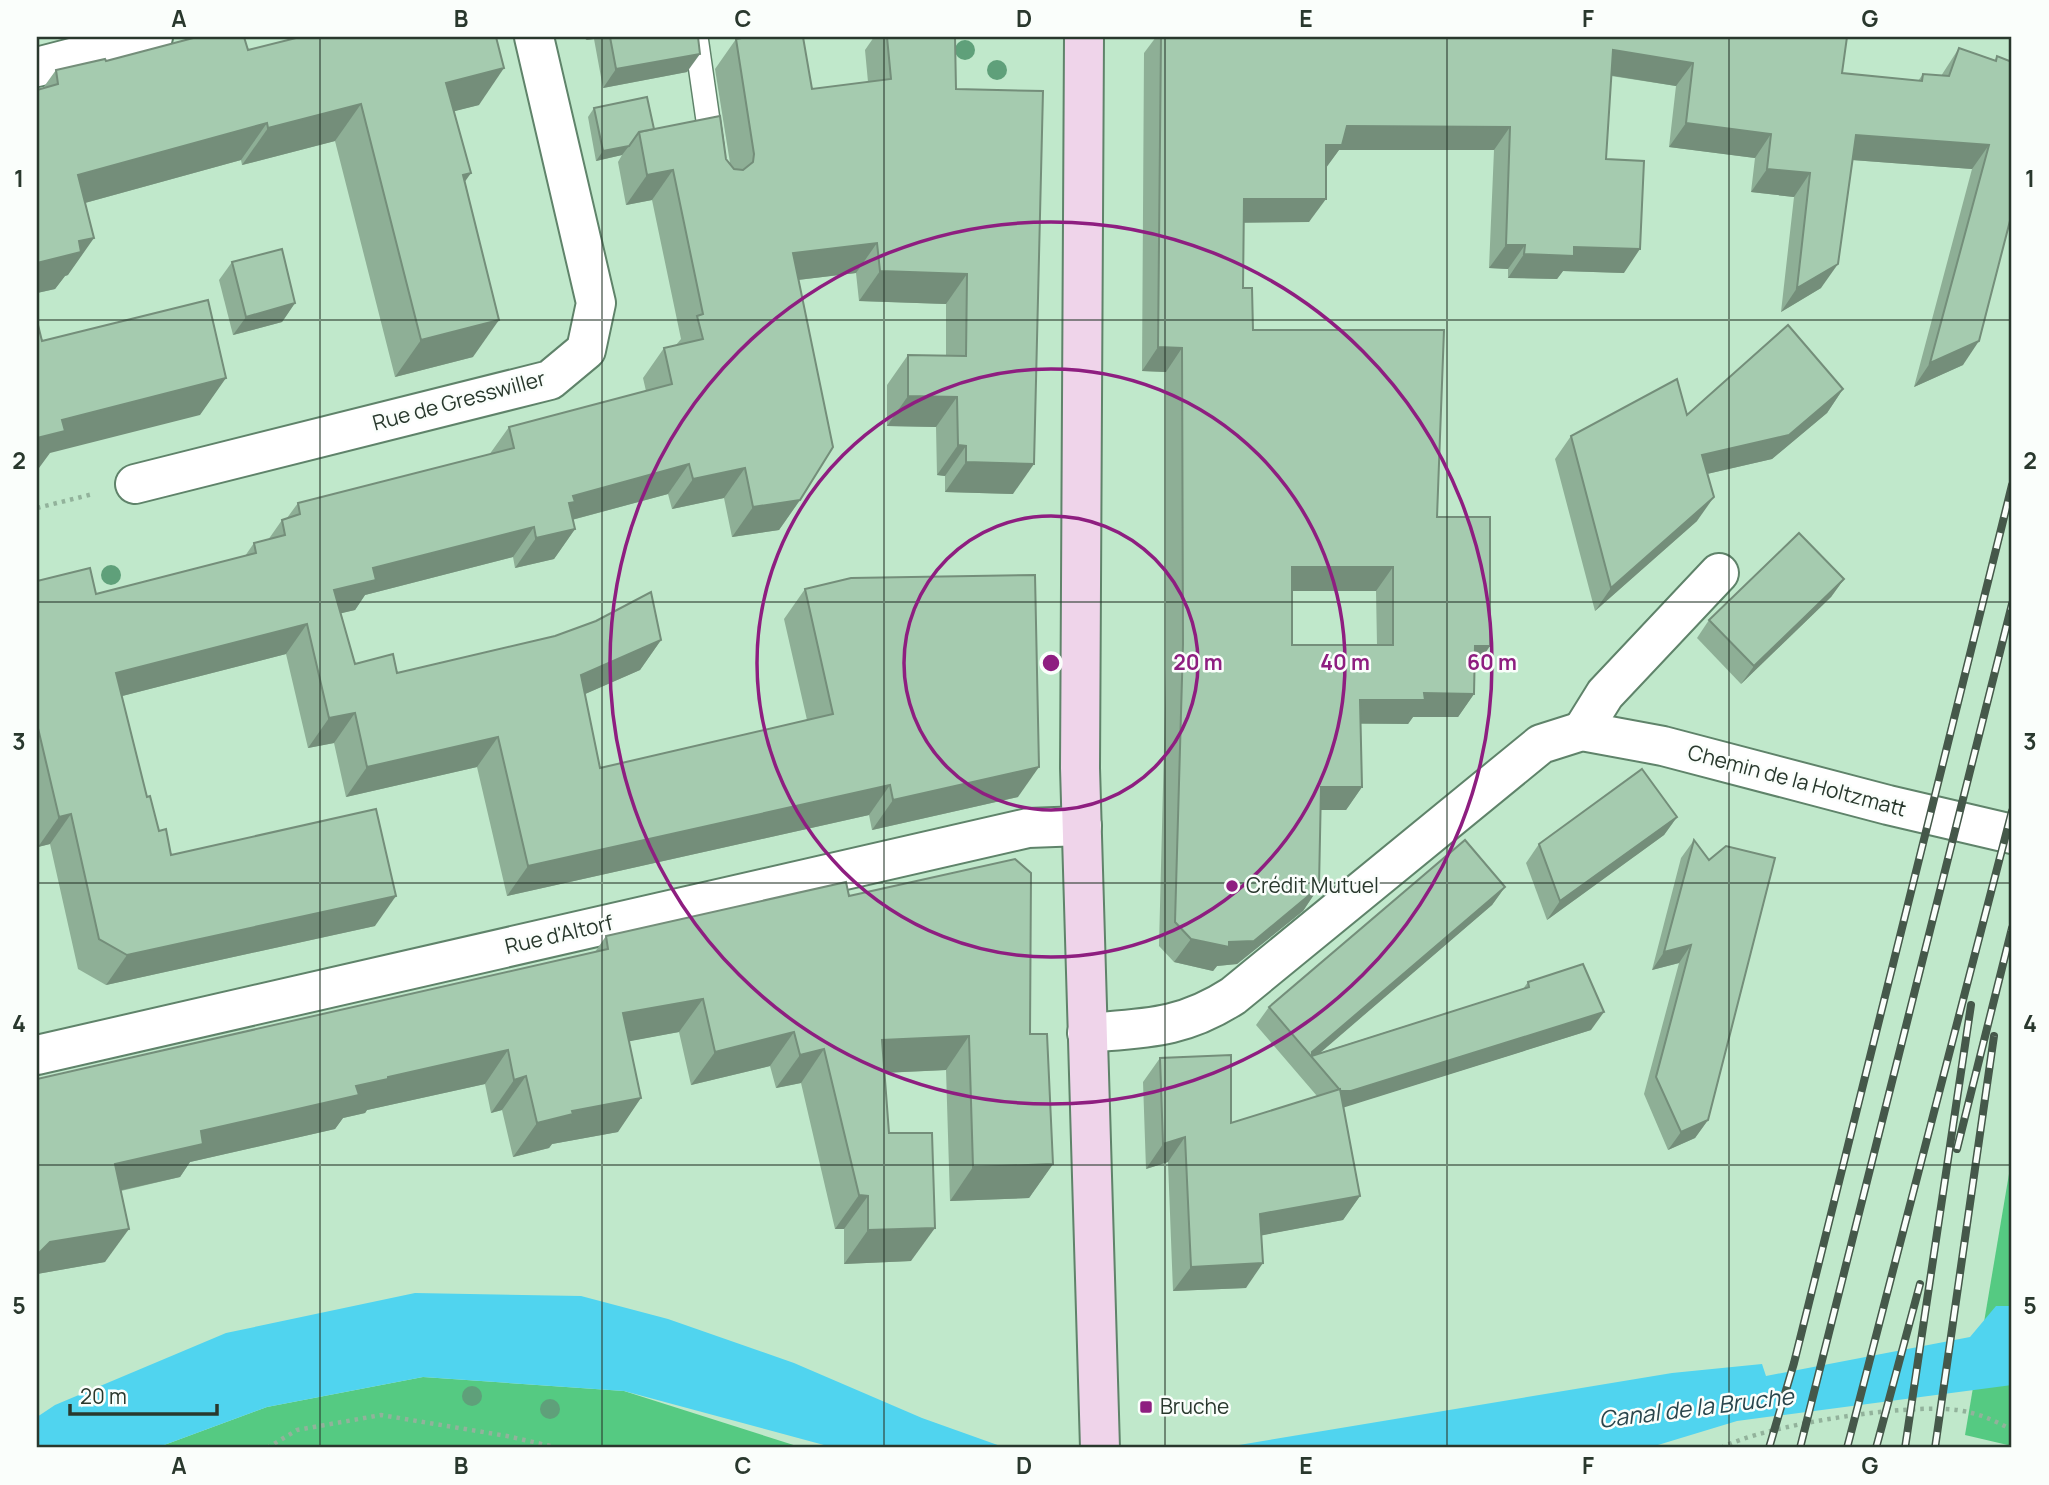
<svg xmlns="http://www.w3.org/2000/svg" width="2049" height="1485" viewBox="0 0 2049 1485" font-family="Manrope,sans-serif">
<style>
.green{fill:#55ca82}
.water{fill:#50d4ef}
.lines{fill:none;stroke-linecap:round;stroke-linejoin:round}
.service-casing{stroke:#5f836a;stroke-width:26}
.minor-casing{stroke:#5f836a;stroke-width:42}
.secondary-casing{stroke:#5f836a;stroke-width:42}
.path{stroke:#92b29b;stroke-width:4.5;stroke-dasharray:3.5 5;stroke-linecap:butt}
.service{stroke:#fff;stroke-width:23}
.minor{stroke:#fff;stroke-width:38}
.secondary{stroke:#efd4ea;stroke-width:38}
.rail-casing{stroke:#45584a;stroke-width:8}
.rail{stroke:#fafefb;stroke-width:5;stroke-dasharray:16;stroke-linecap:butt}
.tree{fill:#5fa07a}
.wall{fill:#8eaf96;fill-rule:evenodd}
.shaded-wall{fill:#748e7a}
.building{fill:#a5cbaf;stroke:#748e7a;stroke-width:2;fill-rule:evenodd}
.grid{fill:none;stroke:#29382d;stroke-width:2;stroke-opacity:0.55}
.ring{fill:none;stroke:#8e1e80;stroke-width:3.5}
.poi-dot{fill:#8e1e80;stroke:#fafefb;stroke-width:2.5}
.labels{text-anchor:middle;stroke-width:5;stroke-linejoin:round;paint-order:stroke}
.street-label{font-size:21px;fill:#29382d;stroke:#fafefb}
.poi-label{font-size:21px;fill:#29382d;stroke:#fafefb;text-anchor:start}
.water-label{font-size:23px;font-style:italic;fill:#29454c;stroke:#fafefb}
.centre{fill:#8e1e80;stroke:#fafefb;stroke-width:3.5}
.ring-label{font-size:21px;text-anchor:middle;font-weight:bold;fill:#8e1e80;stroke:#fafefb;stroke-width:5;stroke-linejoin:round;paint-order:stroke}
.neatline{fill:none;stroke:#29382d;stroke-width:2.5}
.grid-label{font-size:23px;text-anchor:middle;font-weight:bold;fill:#29382d}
</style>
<rect width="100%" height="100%" fill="#c0e8cb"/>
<!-- green -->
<g class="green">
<path d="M2012,1156V1446L1965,1435Z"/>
<path d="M423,1377L624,1391L803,1448H156L267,1407Z"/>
</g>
<!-- water -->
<g class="water">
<path d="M415,1293L581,1296L668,1319L794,1363L922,1418L1006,1448H835L624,1391L423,1377L267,1407L156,1448H37V1417L55,1405L226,1333Z"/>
<path d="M1996,1306H2012V1385L1737,1421L1648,1448H1221L1672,1373L1762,1364L1766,1376L1970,1337Z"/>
</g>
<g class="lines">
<defs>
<path id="service" d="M696,37L712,148"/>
<g id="minor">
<path d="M37,67L153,37"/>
<path d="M135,484L550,380L586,350L596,303L534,37"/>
<path d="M1582,731L1605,694L1719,573"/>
<path d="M1087,1033C1145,1028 1182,1029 1233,996L1541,744L1582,731L1663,746L1888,805L2012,834"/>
<path d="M37,1055L1028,828L1082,826"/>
</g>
<path id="secondary" d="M1084,37L1080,768L1100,1448"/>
</defs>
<!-- service casing -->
<use href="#service" class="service-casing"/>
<!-- minor casing -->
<use href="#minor" class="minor-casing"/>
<!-- secondary casing -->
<use href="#secondary" class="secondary-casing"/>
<!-- path -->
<g class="path">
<path d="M37,508L93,494"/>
<path d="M267,1448L297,1430L381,1415L507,1436L559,1448"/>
<path d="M1721,1448C1764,1425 1908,1403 1957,1410C1978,1413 1994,1420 2012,1430"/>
</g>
<!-- service -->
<use href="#service" class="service"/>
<!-- minor -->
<use href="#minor" class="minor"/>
<!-- secondary -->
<use href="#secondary" class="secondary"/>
<defs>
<g id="rail">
<path d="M1957,1149L2012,928"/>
<path d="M1769,1448L1794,1363L2012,485"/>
<path d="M1800,1448L2012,604"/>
<path d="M1847,1448L2012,811"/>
<path d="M1876,1448L1920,1284"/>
<path d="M1905,1448L1971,1005"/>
<path d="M1935,1448L1994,1036"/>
</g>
</defs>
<!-- rail casing -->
<use href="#rail" class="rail-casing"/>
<!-- rail -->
<use href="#rail" class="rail"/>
</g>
<!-- trees -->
<g class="tree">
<circle cx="965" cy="50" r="10"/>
<circle cx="997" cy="70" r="10"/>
<circle cx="111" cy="575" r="10"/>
<circle cx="472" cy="1396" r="10"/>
<circle cx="550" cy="1409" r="10"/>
</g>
<!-- wall -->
<g class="wall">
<path d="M585,37H698L687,72L603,88L594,39L586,40Z"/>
<path d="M874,37H955L956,89L1013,494L945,492V476L937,475L936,427L887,426V385L908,355L946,356V304L859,301L856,273L798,280L800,500L779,530L732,537L724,498L672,509L668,494L572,520L575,529L554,559L515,568L513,557L365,595L355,610L341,613L355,664L397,673L661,640L640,670L585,694L600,768L807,720L784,619L805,589L1018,797L872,830L869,815L507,896L477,767L346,797L334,743L308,748L286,654L122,696L147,797L159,831L171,855L375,926L106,985L78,969L50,844L38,847L37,841V581L96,594L245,556L254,543L268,540L282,520L287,518L298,503L489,455L509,427L646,391L643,378L664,348L676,345L681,339L652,200L626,205L618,162L622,155L596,161L588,117L594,108L654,129L726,159L730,163L715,69L736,39L812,89L868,82L865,50Z"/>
<path d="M1156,37H1847L1842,73L1918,81L1923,74L1941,76L1959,48L1995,60L1997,56L2012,62L1963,365L1914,387L1972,169L1852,160L1821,288L1781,312L1794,197L1751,192L1755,158L1669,147L1676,86L1611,76L1606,159L1624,273L1563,271L1557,279L1508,278V269L1489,268L1494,150H1339L1326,168L1309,222H1244L1243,288L1253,330L1437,517L1474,669V694L1458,717H1413L1408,724H1361L1362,787L1346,810H1321L1319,887L1303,911L1237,964L1217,966L1213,971L1174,962L1159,946L1166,668V372L1142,371L1144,53ZM1292,591H1376L1377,645H1292Z"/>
<path d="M248,50L479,105L454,111L465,182L473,357L395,377L335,141L242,165L241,160L85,203L68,275L65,276L55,289L37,293V90L43,88L56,70L106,61Z"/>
<path d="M232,262L295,303L282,322L233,335L219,280Z"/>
<path d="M1843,389L1827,413L1772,459L1707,474L1697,521L1595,611L1555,459L1571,436Z"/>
<path d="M1844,579L1831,597L1741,684L1697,638L1709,620Z"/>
<path d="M1677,817L1664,835L1547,920L1526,863L1539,844Z"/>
<path d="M1694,840L1708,1120L1695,1138L1668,1150L1644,1094L1679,963L1652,970L1681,858Z"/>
<path d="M1505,887L1492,905L1319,1053L1523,989L1528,982L1591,1030L1343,1107L1360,1196L1343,1220L1262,1235L1246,1288L1173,1291L1168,1162L1146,1169L1143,1082L1160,1058L1231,1123L1317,1096L1256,1025L1269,1007Z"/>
<path d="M849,896L1030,1034L1053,1164L1029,1198L950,1201L946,1070L884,1073L889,1133L911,1261L844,1264V1229H835L801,1083L776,1088L770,1066L691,1085L679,1032L629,1041L618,1132L552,1144L549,1148L513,1157L502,1110L491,1113L485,1084L367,1110L365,1113L343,1118L335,1129L190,1162L180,1177L121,1191L105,1262L37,1274V1079L595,952L606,936Z"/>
</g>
<!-- shaded-wall -->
<g class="shaded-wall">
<path d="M589,37H596L594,39L586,40Z"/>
<path d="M1613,50L1693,63L1676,86L1596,73Z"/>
<path d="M700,54L687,72L603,88L616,69Z"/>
<path d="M504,68L479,105L420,120L446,83Z"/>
<path d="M361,104L335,141L242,165L268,128Z"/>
<path d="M267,123L241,160L52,212L78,175Z"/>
<path d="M1686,123L1771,134L1755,158L1669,147Z"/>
<path d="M1347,126L1510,127L1494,150H1339L1325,169L1326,145Z"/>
<path d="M1856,135L1989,145L1972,169L1839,159Z"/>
<path d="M629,146L622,155L596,161L603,151Z"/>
<path d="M1767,169L1810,173L1794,197L1751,192Z"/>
<path d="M673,170L652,200L626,205L647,175Z"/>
<path d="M471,173L445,210L463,175Z"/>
<path d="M1244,199H1326L1309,222L1228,223Z"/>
<path d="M94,238L68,275L65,276L55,289L37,293V263L79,241Z"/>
<path d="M877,243L856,273L772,283L793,253Z"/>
<path d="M1506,245H1525L1508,269L1489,268Z"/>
<path d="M1574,247L1640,249L1624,273L1563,271L1557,279L1508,278L1524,254Z"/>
<path d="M1838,264L1821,288L1781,312L1797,288Z"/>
<path d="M880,271L967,274L946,304L859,301Z"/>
<path d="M295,303L282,322L233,335L246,317Z"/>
<path d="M499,320L473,357L395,377L421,340Z"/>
<path d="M1979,341L1963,365L1914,387L1930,363Z"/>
<path d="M1158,347L1182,348L1166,372L1142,371Z"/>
<path d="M226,378L200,415L50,453L39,468H37V438L62,420Z"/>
<path d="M1843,389L1827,413L1772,459L1685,479L1702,455Z"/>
<path d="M908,396L957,397L936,427L887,426Z"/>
<path d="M958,445L966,446L945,476L937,475Z"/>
<path d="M966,462L1034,464L1013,494L945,492Z"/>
<path d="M689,464L668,494L560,523L573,496Z"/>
<path d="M745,468L724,498L672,509L693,479Z"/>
<path d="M1714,497L1697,521L1595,611L1611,588Z"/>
<path d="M800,500L779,530L732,537L753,507Z"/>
<path d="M534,527L513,557L365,595L355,610L313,620L334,590L373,568Z"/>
<path d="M575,529L554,559L515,568L536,538Z"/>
<path d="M1292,567H1393L1376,591H1276Z"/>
<path d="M1844,579L1831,597L1741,684L1754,666Z"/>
<path d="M307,624L286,654L95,703L116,673Z"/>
<path d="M661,640L640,670L560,705L581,675Z"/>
<path d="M1475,646H1490L1474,670Z"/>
<path d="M1424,693L1474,694L1458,717H1413L1408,724L1344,723L1360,700Z"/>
<path d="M355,713L334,743L308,748L329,718Z"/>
<path d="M498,737L477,767L346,797L367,767Z"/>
<path d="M1039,767L1018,797L872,830L893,800Z"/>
<path d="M890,785L869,815L507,896L528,866Z"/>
<path d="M1321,787H1362L1346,810H1305Z"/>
<path d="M71,814L50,844L38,847L59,817Z"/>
<path d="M1677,817L1664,835L1547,920L1560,901Z"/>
<path d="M1319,887L1303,911L1237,964L1217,966L1213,971L1174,962L1191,939L1229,942Z"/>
<path d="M1505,887L1492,905L1313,1059L1312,1052Z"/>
<path d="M396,896L375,926L106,985L127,955Z"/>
<path d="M1691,945L1679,963L1652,970L1664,952Z"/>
<path d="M703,999L679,1032L599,1047L623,1013Z"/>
<path d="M1604,1012L1591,1030L1339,1109L1340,1091Z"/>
<path d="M794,1032L770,1066L691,1085L715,1052Z"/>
<path d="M969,1036L946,1070L858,1074L882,1040Z"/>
<path d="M824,1049L801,1083L776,1088L800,1055Z"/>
<path d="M508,1050L485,1084L367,1110L365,1113L343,1118L335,1129L190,1162L180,1177L91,1197L115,1164L201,1131L388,1077Z"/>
<path d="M526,1076L502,1110L491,1113L514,1080Z"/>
<path d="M641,1098L618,1132L552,1144L549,1148L513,1157L537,1123L572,1111Z"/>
<path d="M1708,1120L1695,1138L1668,1150L1681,1132Z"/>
<path d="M1185,1137L1168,1162L1146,1169L1163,1144Z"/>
<path d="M1053,1164L1029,1198L950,1201L973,1167Z"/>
<path d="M859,1195L868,1196L844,1229H835Z"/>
<path d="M1360,1196L1343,1220L1243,1239L1260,1214Z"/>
<path d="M935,1228L911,1261L844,1264L868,1230Z"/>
<path d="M129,1229L105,1262L37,1274V1255L50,1242Z"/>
<path d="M1263,1263L1246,1288L1173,1291L1191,1267Z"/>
</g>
<!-- building -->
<g class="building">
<path d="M197,37H244L248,50L300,37H496L504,68L446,83L471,173L463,175L499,320L421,340L361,104L268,128L267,123L78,175L94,238L79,241L81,252L37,263V90L58,84L56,70L105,59L106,61Z"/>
<path d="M610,37H698L700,54L616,69Z"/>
<path d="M747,37H803L812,89L891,79L887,37H955L956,89L1043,91L1034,464L966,462V446L958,445L957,397L908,396V355L966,356L967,274L880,271L877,243L793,253L833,447L800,500L753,507L745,468L693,479L689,464L573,496L575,502L569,503L575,529L536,538L534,527L373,568L376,580L334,590L355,664L393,654L397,673L555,636L596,621L651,592L661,640L581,675L600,768L833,714L805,589L851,578L1035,575L1039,767L893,800L890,785L528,866L498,737L367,767L355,713L329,718L307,624L116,673L147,797L150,796L159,831L166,829L171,855L376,809L396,896L127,955L99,939L71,814L59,817L37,724V581L90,568L96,594L256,553L254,543L285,535L282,520L300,514L298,503L514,448L509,427L672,384L664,348L703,339L697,316L703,314L673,170L647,175L639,132L720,116L726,159L734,169L743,170L753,162L754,154L736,39Z"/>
<path d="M1161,37H1847L1842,73L1922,81L1923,74L1949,76L1959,48L1996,61L1997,56L2012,62V147H2010H2012V213L1979,341L1930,363L1989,145L1856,135L1838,264L1797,288L1810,173L1767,169L1771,134L1686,123L1693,63L1613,50L1606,159L1644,161L1640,249L1574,247V256L1524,254L1525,245H1506L1510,127L1347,126L1342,145H1326V199H1244L1243,288H1252L1253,330H1444L1437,517H1490V646H1475L1474,694L1424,693L1425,700H1360L1362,787H1321L1319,887L1254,941L1229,942V947L1191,939L1175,922L1183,644L1182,348L1158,347ZM1292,567H1393V645H1292Z"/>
<path d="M647,97L654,129L639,132L629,146L603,151L594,108Z"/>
<path d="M282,249L295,303L246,317L232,262Z"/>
<path d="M208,300L226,378L62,420L65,431L37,438V321L42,341Z"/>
<path d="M1788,325L1843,389L1789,435L1702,455L1714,497L1611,588L1571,436L1677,379L1687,415Z"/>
<path d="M1799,533L1844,579L1754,666L1709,620Z"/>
<path d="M1642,769L1677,817L1560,901L1539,844Z"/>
<path d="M1465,840L1505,887L1312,1052V1056L1529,987L1528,982L1583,964L1604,1012L1351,1091H1340V1089H1339L1269,1007Z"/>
<path d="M1694,840L1709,860L1726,846L1775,858L1708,1120L1681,1132L1656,1077L1691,945L1664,952Z"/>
<path d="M1015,859L1031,873L1030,1034H1047L1053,1164L973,1167L969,1036L882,1040L889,1133H932L935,1228L868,1230V1196L859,1195L824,1049L800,1055L794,1032L715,1052L703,999L623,1013L641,1098L572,1111L573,1114L537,1123L526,1076L514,1080L508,1050L388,1077V1079L356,1086L359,1095L201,1131L203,1144L115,1164L129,1229L50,1242L37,1255V1079L608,949L606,936L846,882L849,896Z"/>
<path d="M1231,1055V1123L1340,1089L1360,1196L1260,1214L1263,1263L1191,1267L1185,1137L1163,1144L1160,1058Z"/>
</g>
<!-- grid -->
<path class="grid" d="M320,37V1448M602,37V1448M884,37V1448M1165,37V1448M1447,37V1448M1729,37V1448M37,320H2012M37,602H2012M37,883H2012M37,1165H2012"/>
<!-- distance rings -->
<g class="ring">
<circle cx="1051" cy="663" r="147"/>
<circle cx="1051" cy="663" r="294"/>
<circle cx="1051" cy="663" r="441"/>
</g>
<!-- markers -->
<g class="poi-dot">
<circle cx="1232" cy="886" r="7"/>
<rect x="1139" y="1400" width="14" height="14" rx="3.5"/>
</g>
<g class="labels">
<!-- street labels -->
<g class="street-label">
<text transform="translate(459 401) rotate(-15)" y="7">Rue de Gresswiller</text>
<text transform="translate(1797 781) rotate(15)" y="7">Chemin de la Holtzmatt</text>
<text transform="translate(559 935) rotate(-13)" y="7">Rue d'Altorf</text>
</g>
<!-- poi labels -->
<g class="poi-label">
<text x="1246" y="893">Crédit Mutuel</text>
<text x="1160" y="1414">Bruche</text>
</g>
<!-- water labels -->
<g class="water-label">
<text transform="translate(1696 1408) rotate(-7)" y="8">Canal de la Bruche</text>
</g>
</g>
<circle cx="1051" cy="663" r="10" class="centre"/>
<g class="ring-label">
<text x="1198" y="670">20 m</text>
<text x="1345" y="670">40 m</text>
<text x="1492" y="670">60 m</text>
</g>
<!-- border -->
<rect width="2049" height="1485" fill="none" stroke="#fafefb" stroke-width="77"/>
<!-- scale -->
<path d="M70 1404v10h147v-10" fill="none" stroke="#29382d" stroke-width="3.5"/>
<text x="80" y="1404" font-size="21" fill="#29382d" stroke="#fafefb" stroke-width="5" paint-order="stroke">20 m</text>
<rect x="38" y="38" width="1972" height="1408" class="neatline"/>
<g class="grid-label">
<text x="179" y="27">A</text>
<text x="461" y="27">B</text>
<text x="743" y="27">C</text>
<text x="1024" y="27">D</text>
<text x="1306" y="27">E</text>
<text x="1588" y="27">F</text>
<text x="1870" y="27">G</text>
<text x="19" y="187">1</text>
<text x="2030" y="187">1</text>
<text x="19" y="469">2</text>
<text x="2030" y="469">2</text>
<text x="19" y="750">3</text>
<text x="2030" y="750">3</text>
<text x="19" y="1032">4</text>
<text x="2030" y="1032">4</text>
<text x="19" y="1314">5</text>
<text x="2030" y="1314">5</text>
<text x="179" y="1474">A</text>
<text x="461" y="1474">B</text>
<text x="743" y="1474">C</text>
<text x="1024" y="1474">D</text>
<text x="1306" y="1474">E</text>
<text x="1588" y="1474">F</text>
<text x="1870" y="1474">G</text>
</g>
</svg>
